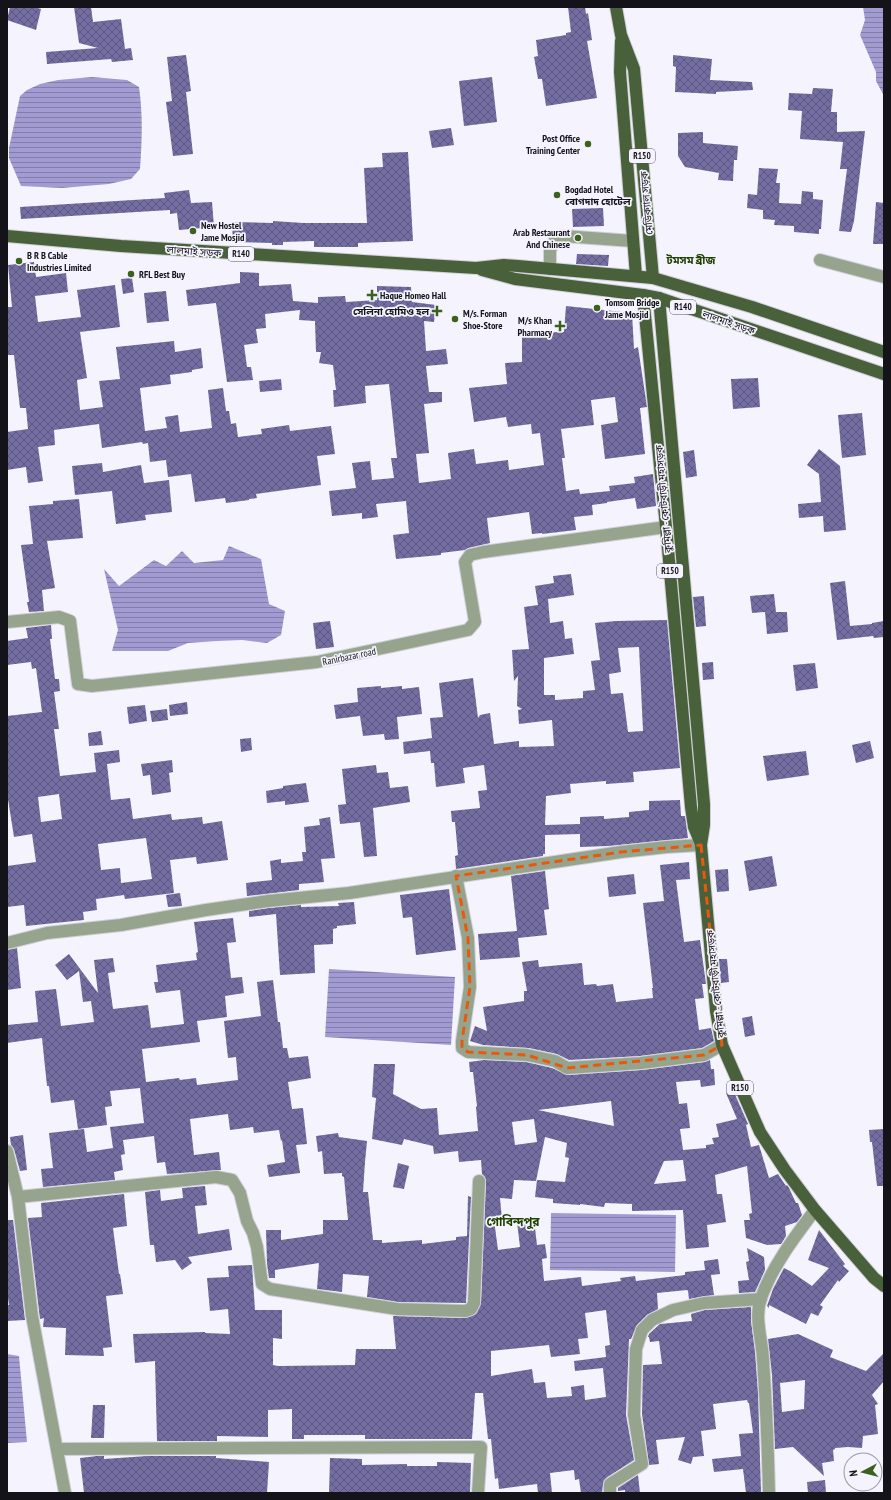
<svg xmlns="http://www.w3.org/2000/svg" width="891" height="1500" viewBox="0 0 891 1500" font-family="'PT Sans Narrow','Noto Sans Bengali',sans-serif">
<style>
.water{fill:url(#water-rules)}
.building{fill:url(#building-cross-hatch);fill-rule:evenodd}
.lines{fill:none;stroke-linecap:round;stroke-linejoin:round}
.minor-casing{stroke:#d1d0d9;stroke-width:14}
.major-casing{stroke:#d1d0d9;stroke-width:14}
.minor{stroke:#96a48e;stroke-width:12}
.major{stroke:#49613a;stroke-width:12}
.marked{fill:none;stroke:#e8590c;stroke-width:3;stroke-dasharray:8 5;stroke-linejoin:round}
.poi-dot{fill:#3a621d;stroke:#f5f4fe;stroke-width:1.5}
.labels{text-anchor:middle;stroke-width:3.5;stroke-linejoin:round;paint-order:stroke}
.shield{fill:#f5f4fe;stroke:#58565e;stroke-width:1}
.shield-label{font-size:9px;font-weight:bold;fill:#141319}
.poi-label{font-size:10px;font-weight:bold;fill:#141319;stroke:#f5f4fe;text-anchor:start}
.street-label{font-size:10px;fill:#141319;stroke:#f5f4fe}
.neighbourhood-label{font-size:11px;font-weight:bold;fill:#1f4200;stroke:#f5f4fe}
.quarter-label{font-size:12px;font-weight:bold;fill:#1f4200;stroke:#f5f4fe}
</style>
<defs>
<pattern id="water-rules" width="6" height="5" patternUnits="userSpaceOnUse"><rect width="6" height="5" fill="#a19bd2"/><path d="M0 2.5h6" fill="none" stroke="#827daa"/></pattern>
<pattern id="building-cross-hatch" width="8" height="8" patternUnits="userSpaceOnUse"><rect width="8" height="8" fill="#736da1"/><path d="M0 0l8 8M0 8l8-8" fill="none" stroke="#5d5882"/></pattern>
</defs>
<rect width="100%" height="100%" fill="#f5f4fe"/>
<!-- water -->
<g class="water">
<path d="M863,7H884V96L876,81V72L860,35L865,20Z"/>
<path d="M92,77L127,80L139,87C143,114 142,142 140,169L131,179L109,184L62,188L21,186L9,158V148L20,96L27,90L40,84L58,80Z"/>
<path d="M229,546L261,559L269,604L285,611L281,635L267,643L242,640L217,641L188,643L168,651H112L118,630L104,569L119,586L154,560L166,566L182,551L194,563L223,560Z"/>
<path d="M329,969L455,977L451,1045L325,1037Z"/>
<path d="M551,1213L676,1215L675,1272L550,1270Z"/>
<path d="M7,1354L19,1356L27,1442L7,1443Z"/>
</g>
<!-- building -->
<g class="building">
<path d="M10,7H34L41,9L36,30L7,20Z"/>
<path d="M74,7H91L93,22L121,19L125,49L131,48L133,60L112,62L111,59L47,64L46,52L98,48L79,43Z"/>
<path d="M568,7H585L586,14L588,13L592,40L587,41L597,98L546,106L542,79H538L534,57L538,56L536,40L566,35V33L571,32Z"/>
<path d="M186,55L191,91L186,92L193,154L173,156L166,102L172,101L167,57Z"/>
<path d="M673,55L712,59L710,80L752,82L753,90L716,92V94L675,92L676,67L673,66Z"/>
<path d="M492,77L497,122L464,126L459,81Z"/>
<path d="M813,88L833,89L831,112H837V132L865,131L854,221L851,232L839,231L847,169H840L843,142L800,139L802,111L788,110L789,93L812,94Z"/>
<path d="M451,128L454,145L432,148L429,131Z"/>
<path d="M703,132V143L738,146L737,160H734L733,181L718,180L719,173L685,167L678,156V133Z"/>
<path d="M408,152L413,241L358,243V247H314V241L283,242V245H272V243L232,242L233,222L273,223V221L303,223H367L364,168L383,167L382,153Z"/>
<path d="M759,168L778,169L776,183H780L779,203L801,204L802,191L813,192V199L823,200L821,229H819V234L794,232V226L774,225L775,220L763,219V210L747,208L748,194L757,195Z"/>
<path d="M189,190L191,203L212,202L214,227L179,230L177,213L170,214V210L21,219L20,207L165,198L164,193Z"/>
<path d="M876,202L884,203V244H873Z"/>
<path d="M603,208L604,226L573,227L572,209Z"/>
<path d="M577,254L609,255L608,266L576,264Z"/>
<path d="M34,262L36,277L66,273L68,292L35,296L38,322L81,317L77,290L115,285L120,327L80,332L87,378L77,380L80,410L103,407L99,381L120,379L116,347L174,341L175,352L201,348L203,368L192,370V372L170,375L171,384L140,388L145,431L167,428L165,417L178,415L180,432L212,428L208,390L223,388L226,411H229L231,424L236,423L238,437L262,434L261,429L289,425L290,431L331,426L335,454L317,456L321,485L256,494L257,498L249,499V500L226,503L225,498L195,502L191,474L168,477L166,460L150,462L148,443L143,444L142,442L102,448L99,424L54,430L55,445L38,447L43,481L28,483L26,467L7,470V432L28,429L26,408H20L14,355H7V307H12L8,265Z"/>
<path d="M240,272L259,273V286L291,284L293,301L318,303V297L345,296L346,302L377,300V286L411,287L412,302L436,305L434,322L424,321L426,351L446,349L448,364L426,366L429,392H442V402L424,404L429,453L416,454L419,483L451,479L448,453L474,449L476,464L508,460L509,470L544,465L540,433L532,434L531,424L508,427L506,417L474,422L469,388L507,384L505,363L522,362V333L564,332L566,306L632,313L634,349L638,347L647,407L640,408L645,454L605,459L601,425L618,422L615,397L591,400L594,425L561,429L565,458H562L566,491L579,489L580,494L610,491L609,486L635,483L634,477L653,474L656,506L637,509L635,498L607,502V503L592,505L593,515L574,517L576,530L542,534V533L532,534L529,512L487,518L490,543L468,548L465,550L441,553V555L396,559L393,535L409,533L406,501L376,504L378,517L362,519V513L332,516L329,491L356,488L352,463L370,461L372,480L394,478L391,458H397L389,384L365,386L366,403L334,407L333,390H336L333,365L319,363L321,352H316L315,321L299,320L300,310L265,314L266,328L256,329L258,343L244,345L247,367H251L253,380L227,382L216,303L188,306L186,290L240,283Z"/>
<path d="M132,278L134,292L123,294L121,279Z"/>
<path d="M166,291L169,321L147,323L144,293Z"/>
<path d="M758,378L760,407L733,409L731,379Z"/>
<path d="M281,379L282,390L260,392L259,381Z"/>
<path d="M862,413L866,455L842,458L838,415Z"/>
<path d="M819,449L840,466L846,530L824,532L823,516L799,518L798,504L821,502L819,474L807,465Z"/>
<path d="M694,450L697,476L686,478L683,452Z"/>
<path d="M102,463L103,472L141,465L144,483L169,480L172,512L145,515L146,520L116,524L112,491L75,495L72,466Z"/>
<path d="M79,499L83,538L47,541L55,588L42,590L44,611L29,612L27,602H29L21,545L33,544L29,506L53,504V501Z"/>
<path d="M571,574L574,595L548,599L550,623L563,621L565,639L572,638L574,654L544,658V695H555V700L583,698V691L595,690L591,661L600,660L595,623L616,621L667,620L680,768L633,772L634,782L606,784V781L570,784L571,793L546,796L545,825L580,824V817L604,816V819L629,817V812L649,810V801L680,800L681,816H685L688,838L608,846L580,847V834L545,835V854H543V856L456,869L455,856L458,855L455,822H452L451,811L480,808L478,791L487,790L484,765L463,768L465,783L436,787L434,763H431L430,751L404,754L403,742L432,738L430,718L443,717L439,683L473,678L478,718L480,715L490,713L494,744L519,741V747L554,746L552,720L519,724L518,710L522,709L517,706L518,676L514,681L512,650L529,649L524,607L538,605L535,586L554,583L553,576ZM639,647L643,731L628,732L623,693L611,694L609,674L621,672L618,648Z"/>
<path d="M845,581L850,626L872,624V623L884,621V637L874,638L873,636L837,640L830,583Z"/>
<path d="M774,594L776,612H787L788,632L767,634L765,612L752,613L750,596Z"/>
<path d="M704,596L706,626L696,627L693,597Z"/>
<path d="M330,621L334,647L316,649L313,623Z"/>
<path d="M51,625L52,639H50L55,679H59L60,691L54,692L59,729H54L60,776L96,772L94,753L119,750L120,762L107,764L111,800L130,798L133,819L171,814L172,820L202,817L203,824L222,821L228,860L197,864L196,857L170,860L174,893L125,899L124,895L96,899L97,910L83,912L84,920L26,926L24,905L7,907V866L36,862L32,834L14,837L7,793V716L42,712L36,668L32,669L31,662L7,665V641L28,638L26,628ZM59,794L62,819L41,822L38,797ZM146,838L152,879L121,883L120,868L101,870L98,844Z"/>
<path d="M713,662L714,679L703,680L702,663Z"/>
<path d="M815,663L818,688L796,691L793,665Z"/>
<path d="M381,686V688L402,686V689L419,687L422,714L397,717L399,739L385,740L384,734L363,736L360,716L336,719L334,705L358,702L357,688Z"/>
<path d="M187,702L188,714L170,716L169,705Z"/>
<path d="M145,705L147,721L129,724L127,707Z"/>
<path d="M167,709L168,720L152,722L150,711Z"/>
<path d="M101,731L103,745L89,746L88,733Z"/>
<path d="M251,738L252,750L241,752L240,739Z"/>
<path d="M870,741L874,758L856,763L852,745Z"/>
<path d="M806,751L809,775L767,781L763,756Z"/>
<path d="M172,760L173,772L169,773L171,792L152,795L150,775L143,776L141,764Z"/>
<path d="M376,765L377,773L388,772L390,788L408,786L410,802L373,808L377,856L364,857L360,822L340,824L338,805L346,804L342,769Z"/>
<path d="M306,783L309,802L285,805V801L267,803L266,791L283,788V786Z"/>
<path d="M330,817L335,858L321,859L324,882L299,884V890L247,896L246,883L272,880L270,861L281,859V863L303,861L302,852H306L304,827L320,825L319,819Z"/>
<path d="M772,856L777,886L749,891L744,861Z"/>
<path d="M689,862L690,879L676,880L684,942L700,940L706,984H702L704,998L695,999L699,1030L711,1028L714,1041L702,1048L640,1056L569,1060L557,1054L529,1048L483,1045L470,1041L475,1026L487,1031L483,1007L524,1001V991H527L522,962L538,960L539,967L582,963L584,985L596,984L597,986L613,984L616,1002L653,998L652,988H653L643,903L664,901L660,865Z"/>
<path d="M728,869L729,891L717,892L715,870Z"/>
<path d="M545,871L549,909L544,910L547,935L518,938L520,957L480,960L478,934L517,931L511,876Z"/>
<path d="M634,874L636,894L609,897L607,877Z"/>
<path d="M449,889L456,950L416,955L412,917L403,918L400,895Z"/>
<path d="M180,893L182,906L168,907L166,895Z"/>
<path d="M354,902L356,924L337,926V928L333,929V944L314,945L315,973L280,975L276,914L249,917V911L269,908L301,905V907L339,906L338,903Z"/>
<path d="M233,918L236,942L227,943L231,978L242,977L244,993L225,996L227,1017L197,1021L200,1042L142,1049L146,1082L179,1078L180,1080L196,1078L197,1085L238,1080L236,1057L228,1058L224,1021L261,1016L257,982L273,980L278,1022H280L283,1048H287L289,1058L308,1056L311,1078L288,1082L292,1109L303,1108L307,1144L296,1145L300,1173L269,1177L267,1165L285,1162L282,1140L281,1141L279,1130L254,1133L253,1127L230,1130L228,1114L190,1119L194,1155L219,1152L221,1170L167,1174L165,1162L157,1163L154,1136L123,1140L125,1154L121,1155L123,1170L114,1172L115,1180L43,1187L41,1169L53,1168L49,1133L84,1129L87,1152L113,1148L110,1127L144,1123L140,1088L110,1091L112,1106L105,1107L107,1125L78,1129L74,1100L51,1103L49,1086H47L42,1038L7,1043V1025L38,1022L35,991L56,989L61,1026L94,1022L91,1001L83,1002L79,971L67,980L55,965L69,954L98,993L94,960L113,958L115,972L108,973L113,1009L148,1005L151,1028L184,1024L180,990L156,993L154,982H158L156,965L197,960L196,953L198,952L194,922Z"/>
<path d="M17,948L21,988L7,990V950Z"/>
<path d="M719,959H727L729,982L721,983Z"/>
<path d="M752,1016L755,1035L745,1037L742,1018Z"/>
<path d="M484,1060L526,1062L552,1068L568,1075L642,1070L705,1062L710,1060L711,1069H714L715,1085L701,1087L700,1080L676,1082L679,1104L687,1103L690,1128L680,1129L683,1150L706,1148V1145L714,1144L712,1138L719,1137L716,1124L737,1119L726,1093L733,1090L748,1124L746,1125L751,1147L759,1145L769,1178L778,1174L786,1186L787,1185L789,1188L796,1203H798L802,1215L797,1222L785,1226L786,1236L781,1244L767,1245L746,1238L744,1220H750L749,1214L752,1213L747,1166L715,1175L717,1194H722L726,1222L707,1225L709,1247L686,1249L683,1210L632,1211V1204L605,1203L604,1207L580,1204V1205L553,1203V1199L535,1197L537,1180L565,1182L569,1158L565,1157L567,1143L545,1137L536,1181L514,1180L512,1199L500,1198L502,1220H494L498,1250L520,1247L517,1222L534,1220L537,1245L545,1244L547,1258L542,1259L544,1281L581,1277L582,1286L621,1281L620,1278L635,1276L636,1281L685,1275V1272L705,1270L704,1261L718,1259L720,1274L711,1275L714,1295L689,1299L688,1291L687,1290L657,1293L658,1309L647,1315L637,1325L631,1339H629L626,1415L634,1460L606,1478L603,1484L602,1493H581L579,1479L575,1480L574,1470L550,1473L552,1493H538L537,1484L499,1489L498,1478L495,1479L491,1439H488L483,1393H475L472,1439H365V1435H304V1439H292V1409L268,1410V1437L217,1436V1441H157L155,1361L135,1363L133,1334L205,1332V1333L230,1334L228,1309L210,1311L207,1278L229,1277L228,1266L252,1265L255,1310H282V1339L273,1338V1365L278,1366L355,1365L356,1349H396L393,1316L465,1318L476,1314L481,1303L486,1181L485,1177L482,1174L481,1160L459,1162L458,1151L434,1154L433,1146L404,1139L402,1145L372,1139L376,1098L372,1097L374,1064H395L393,1094L421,1109L437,1108L439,1135L478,1131L476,1107L477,1106L473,1072H470L469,1062ZM611,1101L614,1126L538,1110ZM534,1119L537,1142L515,1145L512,1122ZM683,1160L686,1181L654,1184L664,1161ZM606,1310L610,1345L605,1346L606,1357L574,1361L575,1371L603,1368L606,1397L585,1400L584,1385L571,1387L572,1396L547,1398L545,1382L534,1383L532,1369L491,1376V1351L549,1345L551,1357L580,1354L578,1339L588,1338L585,1313Z"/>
<path d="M884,1129V1186H877L872,1142H870L869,1130Z"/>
<path d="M338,1133L339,1137L367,1141L365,1162L363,1192H368L373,1240H382V1243L422,1240V1244L456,1240V1237L467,1236L468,1196L471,1197L466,1303L398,1302L367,1297L369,1276L343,1274L342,1292L317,1289L319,1263L275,1270V1278H269L267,1264L266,1230H281V1240L323,1234V1220H348L344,1177L342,1176V1173L324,1174L322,1151L318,1152L316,1136Z"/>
<path d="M23,1135L27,1170L20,1171L14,1149L11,1145L10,1137Z"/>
<path d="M398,1163L409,1166L404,1189L393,1187Z"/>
<path d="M205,1186L207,1205L195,1206L198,1234L229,1229L232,1250L188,1257L192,1263L182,1270L175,1260L156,1262L154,1245H150L145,1192L160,1190L161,1201L183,1198L182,1188Z"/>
<path d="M124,1194L127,1226L113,1228L119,1274H120L123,1294L106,1296L112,1347L103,1348L104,1356L65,1355L66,1328L43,1327L44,1318L40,1319L28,1218L42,1217L41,1203Z"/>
<path d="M7,1220H13L25,1320L7,1321V1305H9L7,1292Z"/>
<path d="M819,1230L845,1264L843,1266L849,1271L839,1282L838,1280L820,1305L823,1307L818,1316L811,1313L806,1324L769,1305V1308L767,1306L773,1289L784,1268L790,1271L812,1286L829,1268L808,1260Z"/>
<path d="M747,1248L764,1257L765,1270L755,1292L739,1293L738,1281L749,1280L746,1262L749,1261Z"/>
<path d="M751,1307V1321L755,1352L758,1393L761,1492L746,1493L743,1469L714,1472L712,1459L741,1456L739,1434L753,1433L749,1403H748L747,1400L713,1404L716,1429L701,1431L704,1456L693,1457L691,1464L678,1460L685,1437L656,1440L659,1464L649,1465L642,1414L643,1365L662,1364L659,1341L650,1342L649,1337H648L649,1334L660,1324L692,1321L691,1314L705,1310Z"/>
<path d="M798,1334L833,1350L830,1357L866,1371L884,1353V1381L872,1395L878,1404L875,1405L878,1434L863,1436L862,1448L848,1447L835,1448V1449L833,1450L834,1461L822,1463L824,1476L793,1447L775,1449L772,1375L768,1339ZM805,1380L804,1409L782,1412L780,1383Z"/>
<path d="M93,1405H105L104,1438H91Z"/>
<path d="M97,1456H104V1459L147,1456H216V1458L269,1462L267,1493H84L80,1458Z"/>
<path d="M330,1458L362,1459V1465L407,1464V1466H437V1462L471,1463L470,1493H329Z"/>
<path d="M638,1475L640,1493H625V1490L618,1491V1488Z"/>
<path d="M825,1480L826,1493H808L807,1482Z"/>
</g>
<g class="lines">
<defs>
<g id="minor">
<path d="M820,260L884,277"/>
<path d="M550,269V250L556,238L563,236L633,241"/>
<path d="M7,622L59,617L70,621L78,684L92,686L317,662L468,630L475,622L465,562L470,555L483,552L666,527"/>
<path d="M456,876L468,938L470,987L462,1041V1048L468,1052L527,1055L555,1061L567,1068L641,1063L704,1055L722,1045"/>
<path d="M7,943L47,933L121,925L206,910L268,901L349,893L621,852L667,847L701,845"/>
<path d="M7,1151L18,1197L32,1316L65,1493"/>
<path d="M18,1197L216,1177L232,1180L240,1193L247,1221L253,1233L257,1247L262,1284L270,1289L397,1309L465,1311L471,1309L474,1303L479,1181"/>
<path d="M57,1449L481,1447L478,1493"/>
<path d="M610,1493V1484L642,1464L634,1415L636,1349L642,1330L652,1320L673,1310L704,1303L761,1299"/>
<path d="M769,1493C768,1448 766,1403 763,1359C762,1339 754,1317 761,1298C773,1265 794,1238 815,1210"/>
</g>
<g id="major">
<path d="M616,7L621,35L634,69L653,278"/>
<path d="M621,41L620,72L636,276"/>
<path d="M7,236L121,246L476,268L504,265L518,266L653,278L752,307L884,352"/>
<path d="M482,270L515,279L643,295L659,298L884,374"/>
<path d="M643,295L666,527L691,807L694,827L701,844"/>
<path d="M659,298L704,804V825L701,845L716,1011L722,1045L760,1132L785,1170L815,1210L874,1278L884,1286"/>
</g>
</defs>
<!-- minor casing -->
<use href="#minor" class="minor-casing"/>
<!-- major casing -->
<use href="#major" class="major-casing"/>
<!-- minor -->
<use href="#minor" class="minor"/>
<!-- major -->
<use href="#major" class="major"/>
</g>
<!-- marked area -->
<path class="marked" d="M701,845L722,1045L704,1055L567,1068L527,1055L468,1052L462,1048V1041L470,987L468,938L456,876L621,852Z"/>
<!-- markers -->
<g class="poi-dot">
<circle cx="588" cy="144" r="4"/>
<circle cx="557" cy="195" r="4"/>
<circle cx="193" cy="231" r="4"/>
<circle cx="578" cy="238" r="4"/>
<circle cx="19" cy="261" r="4"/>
<circle cx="131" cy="274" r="4"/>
<path d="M370 289h4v4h4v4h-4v4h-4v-4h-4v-4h4z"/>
<circle cx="597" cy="308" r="4"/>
<path d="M435 305h4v4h4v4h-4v4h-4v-4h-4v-4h4z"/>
<circle cx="455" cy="319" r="4"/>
<path d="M558 320h4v4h4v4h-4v4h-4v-4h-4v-4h4z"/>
</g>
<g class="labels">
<!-- shield labels -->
<g class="shield">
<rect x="629" y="149" width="26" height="14" rx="3"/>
<rect x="228" y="247" width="26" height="14" rx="3"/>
<rect x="670" y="300" width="26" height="14" rx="3"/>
<rect x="657" y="564" width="26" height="14" rx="3"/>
<rect x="727" y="1081" width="26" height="14" rx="3"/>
</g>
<g class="shield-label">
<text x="642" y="159">R150</text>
<text x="241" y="257">R140</text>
<text x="683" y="310">R140</text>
<text x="670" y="574">R150</text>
<text x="740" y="1091">R150</text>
</g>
<!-- poi labels -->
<g class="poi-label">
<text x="580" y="142" text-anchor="end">Post Office<tspan x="580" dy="12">Training Center</tspan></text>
<text x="565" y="193">Bogdad Hotel<tspan x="565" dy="12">বোগদাদ হোটেল</tspan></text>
<text x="201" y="229">New Hostel<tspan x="201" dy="12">Jame Mosjid</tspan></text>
<text x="570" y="236" text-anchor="end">Arab Restaurant<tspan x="570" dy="12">And Chinese</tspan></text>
<text x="27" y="259">B R B Cable<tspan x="27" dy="12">Industries Limited</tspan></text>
<text x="139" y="278">RFL Best Buy</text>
<text x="380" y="299">Haque Homeo Hall</text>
<text x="605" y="306">Tomsom Bridge<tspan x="605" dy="12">Jame Mosjid</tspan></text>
<text x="429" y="315" text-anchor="end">সেলিনা হোমিও হল</text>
<text x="463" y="317">M/s. Forman<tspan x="463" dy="12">Shoe-Store</tspan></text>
<text x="552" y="324" text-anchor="end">M/s Khan<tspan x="552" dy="12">Pharmacy</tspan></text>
</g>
<!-- street labels -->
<g class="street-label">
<text transform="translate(646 203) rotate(-95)" y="4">মেডিক্যাল সড়ক</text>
<text transform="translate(194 251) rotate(4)" y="4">লালমাই সড়ক</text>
<text transform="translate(729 322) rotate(19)" y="4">লালমাই সড়ক</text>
<text transform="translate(663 499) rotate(-95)" y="4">কুমিল্লা - কোটবাড়ী মহাসড়ক</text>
<text transform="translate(349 656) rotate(-12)" y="4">Ranirbazar road</text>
<text transform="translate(715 984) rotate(-96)" y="4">কুমিল্লা - কোটবাড়ী মহাসড়ক</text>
</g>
<!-- neighbourhood labels -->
<g class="neighbourhood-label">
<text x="691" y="264">টমসম ব্রীজ</text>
</g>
<!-- quarter labels -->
<g class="quarter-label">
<text x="513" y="1226">গোবিন্দপুর</text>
</g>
</g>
<!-- border -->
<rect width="891" height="1500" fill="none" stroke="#141319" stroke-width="16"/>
<!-- north arrow -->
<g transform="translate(863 1472) rotate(263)"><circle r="19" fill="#f5f4fe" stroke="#9b9aa2"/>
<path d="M0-3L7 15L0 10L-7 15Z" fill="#3a621d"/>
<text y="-6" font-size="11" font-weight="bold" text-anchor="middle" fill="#141319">N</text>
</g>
</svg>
